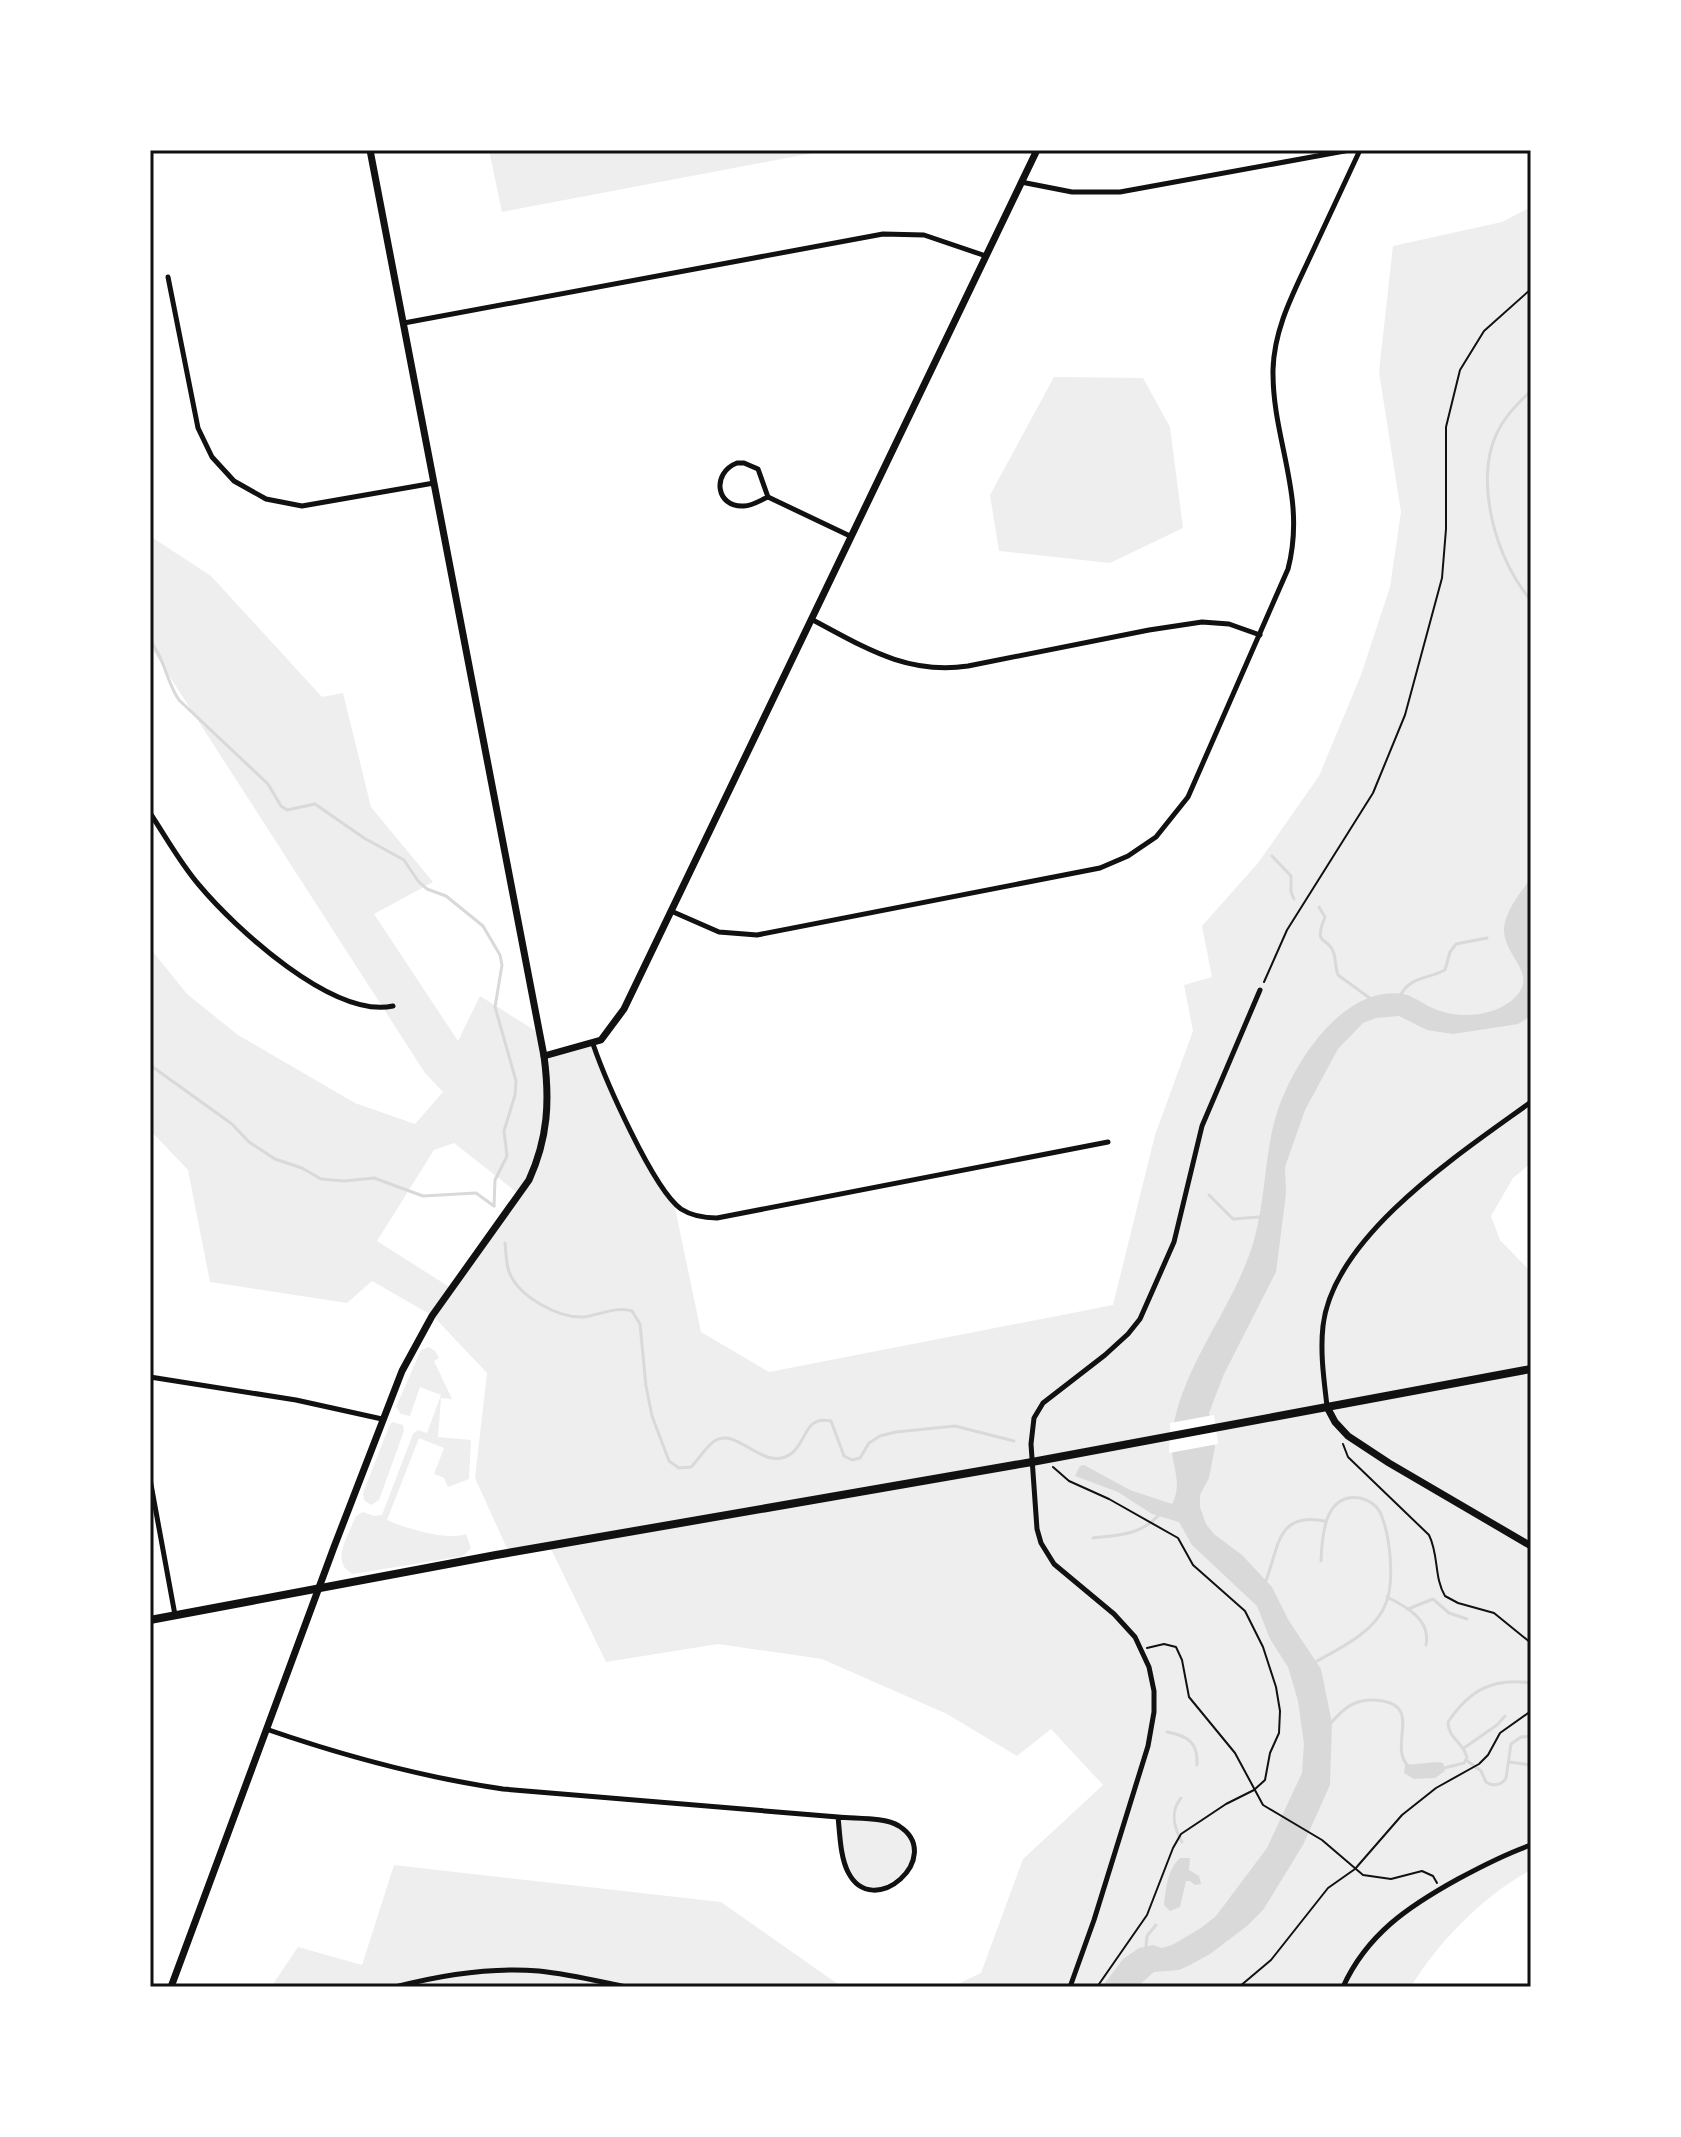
<svg xmlns="http://www.w3.org/2000/svg" width="1681" height="2137" viewBox="0 0 1681 2137" font-family="Montserrat,sans-serif">
<style>
.green{fill:#eee;fill-rule:evenodd}
.water{fill:#d9d9d9}
.pier{fill:#fff}
.lines{fill:none;stroke-linecap:round;stroke-linejoin:round}
.stream{stroke:#d9d9d9;stroke-width:3}
.path{stroke:#111;stroke-width:2}
.minor{stroke:#111;stroke-width:5}
.tertiary{stroke:#111;stroke-width:7}
.secondary{stroke:#111;stroke-width:8}
.neatline{fill:none;stroke:#111;stroke-width:3}
</style>
<rect width="100%" height="100%" fill="#fff"/>
<!-- green -->
<g class="green">
<path d="M489,150H829L502,212Z"/>
<path d="M1531,207V1163L1513,1178L1491,1216L1500,1240L1531,1272V1870C1486,1893 1436,1944 1411,1987H951L981,1973L1023,1859L1103,1785L1051,1729L1017,1756L947,1714L822,1659L718,1644L606,1662L550,1547L509,1553L475,1478L487,1373L433,1316L372,1281L347,1303L210,1282L188,1170L150,1130V948L187,994L238,1035L355,1103L415,1124L443,1092L425,1073L150,646V536L211,576L322,697L343,693L371,807L433,882L374,914L458,1041L480,996L539,1033L544,1056L593,1044L602,1069L655,1175L674,1203L701,1332L769,1372L1113,1305L1155,1135L1193,1031L1184,985L1212,977L1202,926L1258,863L1319,776L1361,675L1390,587L1401,512L1379,372L1393,246L1502,222ZM454,1143L520,1195L451,1288L377,1241L434,1150Z"/>
<path d="M1054,377L1143,378L1170,427L1183,528L1110,563L999,551L990,495Z"/>
<path d="M429,1347L435,1351L439,1358L434,1361L452,1399L441,1398L438,1437L471,1440L469,1479L448,1487L444,1478L434,1474L444,1448L419,1438L387,1520C405,1528 446,1541 466,1534L471,1548L463,1556L353,1574C329,1563 349,1534 356,1516L363,1512L374,1516L382,1515L413,1434L418,1430L427,1433L441,1395L420,1387L410,1416L401,1414L396,1407L421,1350Z"/>
<path d="M393,1422L403,1425L404,1431L379,1500L371,1505L364,1500L363,1493L390,1424Z"/>
<path d="M838,1817C862,1820 913,1816 913,1851C913,1857 910,1864 909,1870L880,1889L858,1884L845,1866Z"/>
<path d="M394,1865L721,1902L842,1987H271L298,1947L362,1965Z"/>
</g>
<!-- water -->
<g class="water">
<path d="M1531,878C1531,893 1526,926 1531,938V1016L1518,1024L1453,1034L1427,1030L1399,1016L1376,1018L1363,1023L1338,1049L1305,1110L1285,1167L1286,1194L1276,1272L1224,1374L1209,1413L1215,1447L1209,1478L1200,1495V1507L1206,1524L1214,1534L1242,1555L1272,1587L1289,1621L1321,1669L1332,1723L1330,1785L1303,1845L1263,1910L1247,1926L1210,1954L1190,1965L1179,1970L1154,1972L1137,1987H1102L1123,1959L1139,1948L1153,1945L1162,1948L1172,1945L1201,1928L1216,1916L1267,1848L1302,1773L1304,1744L1298,1701L1288,1667L1270,1639L1257,1606L1192,1545L1179,1522L1152,1514L1118,1492L1075,1476L1080,1466L1084,1465L1130,1490L1172,1504C1182,1485 1174,1471 1172,1452C1171,1437 1173,1424 1177,1410C1194,1350 1237,1300 1254,1240C1268,1192 1263,1138 1285,1092C1304,1049 1348,986 1403,994C1413,996 1422,1003 1430,1007C1455,1019 1489,1018 1511,1001C1542,976 1505,958 1504,931C1504,912 1521,892 1531,878Z"/>
<path d="M1438,1762L1443,1763L1445,1771L1435,1778L1414,1779L1404,1773L1405,1765Z"/>
<path d="M1180,1858H1190L1189,1870L1199,1876L1201,1884L1195,1885L1190,1881H1186L1180,1907L1170,1911L1164,1905C1166,1889 1167,1870 1180,1858Z"/>
</g>
<!-- pier -->
<path class="pier" d="M1214,1415L1218,1444L1169,1453L1170,1423Z"/>
<g class="lines">
<!-- stream -->
<g class="stream">
<path d="M1531,391C1517,404 1504,417 1496,435C1474,483 1497,562 1531,600"/>
<path d="M150,641C165,659 166,681 179,700L268,784L281,806L287,810L315,804L364,838L404,860L418,881L427,889L446,896L483,926L500,955L502,965L495,1007L516,1081L515,1095L504,1131L507,1156L495,1180L494,1206"/>
<path d="M1272,856L1291,876V892L1294,899"/>
<path d="M1319,907L1325,917C1312,949 1329,934 1334,954C1336,961 1335,967 1338,975L1371,999"/>
<path d="M1401,994C1412,976 1428,979 1445,970L1450,952L1456,944L1487,938"/>
<path d="M150,1065L232,1124L249,1142L275,1159L302,1168L321,1179L344,1181L374,1178L423,1196L476,1193L494,1206"/>
<path d="M1209,1195L1233,1219L1259,1217"/>
<path d="M505,1243C506,1252 506,1266 510,1274C520,1297 558,1318 583,1317C600,1315 615,1306 632,1311L640,1324L646,1386L652,1416L669,1461L679,1468L691,1467C699,1459 707,1445 716,1440C739,1428 765,1474 792,1453C807,1441 805,1415 831,1421L844,1456L852,1460L860,1458L869,1443L880,1436L896,1432L955,1426L1014,1441"/>
<path d="M1093,1538C1119,1535 1140,1535 1158,1516"/>
<path d="M1265,1583C1279,1550 1275,1511 1325,1521"/>
<path d="M1387,1597C1407,1607 1431,1620 1426,1645"/>
<path d="M1408,1609L1433,1599L1449,1613L1467,1619"/>
<path d="M1317,1661C1341,1648 1376,1631 1386,1603C1395,1580 1390,1534 1380,1512C1376,1505 1368,1500 1360,1498C1324,1493 1322,1536 1321,1561"/>
<path d="M1331,1723C1343,1709 1354,1699 1374,1700C1427,1703 1386,1745 1409,1767"/>
<path d="M1167,1732C1189,1736 1198,1743 1197,1765"/>
<path d="M1464,1748L1497,1725L1505,1716"/>
<path d="M1466,1760L1481,1771L1486,1782C1493,1787 1502,1785 1506,1778L1511,1744L1521,1737L1531,1736"/>
<path d="M1509,1762L1531,1765"/>
<path d="M1444,1768L1464,1763L1467,1758C1464,1742 1448,1739 1448,1722C1469,1691 1492,1677 1531,1683"/>
<path d="M1181,1798C1170,1811 1174,1828 1182,1842"/>
<path d="M1146,1946L1147,1936L1156,1925"/>
</g>
<!-- path -->
<g class="path">
<path d="M1264,982L1287,930L1373,793L1405,715L1442,578L1446,529V427L1460,370L1484,331L1531,289"/>
<path d="M1343,1444L1348,1457L1429,1535C1439,1555 1434,1578 1445,1596L1458,1603L1494,1613L1531,1643"/>
<path d="M1053,1467L1069,1481L1109,1499L1178,1538L1193,1565L1245,1611L1263,1647L1276,1687L1280,1711L1279,1733L1270,1753L1265,1780L1254,1790L1226,1804L1181,1834L1173,1848L1147,1915L1097,1987"/>
<path d="M1147,1648L1164,1644L1176,1647L1182,1660L1189,1697L1235,1753L1263,1805L1322,1840L1363,1875L1391,1879L1422,1871L1433,1876L1437,1883"/>
<path d="M1239,1987L1271,1960L1328,1888L1355,1869L1402,1815L1436,1788L1479,1764L1488,1755L1500,1733L1531,1711"/>
</g>
<!-- minor -->
<g class="minor">
<path d="M1021,182L1072,192H1120L1350,150"/>
<path d="M168,277L198,428L212,457L234,481L266,499L302,506L434,483"/>
<path d="M404,323L883,234L924,235L986,256"/>
<path d="M737,463H744L758,469L768,497C761,500 752,506 744,506C716,508 711,473 737,463Z"/>
<path d="M768,497L850,536"/>
<path d="M811,619C864,647 906,675 968,666L1149,630L1202,622L1229,624L1260,635"/>
<path d="M150,813C166,837 180,863 199,885C235,928 333,1019 393,1006"/>
<path d="M671,911L719,932L757,935L1100,868L1128,856L1156,837L1188,797L1288,569C1307,496 1272,440 1273,370C1274,328 1294,292 1311,255C1327,220 1344,185 1360,150"/>
<path d="M593,1044C605,1079 653,1189 681,1209C692,1216 704,1218 717,1218L1108,1142"/>
<path d="M150,1377L296,1400L382,1419"/>
<path d="M1327,1406C1324,1380 1320,1353 1323,1326C1333,1236 1462,1152 1531,1102"/>
<path d="M150,1479L175,1615"/>
<path d="M266,1729C344,1756 421,1777 503,1789L838,1817C856,1819 884,1817 899,1826C946,1856 873,1922 848,1872C840,1856 840,1834 838,1817"/>
<path d="M395,1987C441,1975 492,1967 539,1971C569,1974 597,1981 626,1987"/>
<path d="M1070,1987L1094,1920L1148,1746L1154,1712V1691L1149,1667L1135,1637L1114,1614L1054,1564L1041,1543L1037,1529L1031,1444L1034,1418L1043,1403L1105,1355L1128,1334L1140,1319L1174,1242L1202,1126L1260,990"/>
<path d="M1343,1987C1367,1934 1409,1906 1458,1879C1482,1866 1505,1854 1531,1845"/>
</g>
<!-- tertiary -->
<g class="tertiary">
<path d="M544,1056L601,1040L624,1009L1037,150"/>
<path d="M1327,1407L1335,1422L1348,1436L1389,1463L1531,1546"/>
<path d="M171,1987L334,1547L402,1371L432,1316L529,1180C548,1138 550,1101 544,1056L370,150"/>
</g>
<!-- secondary -->
<path class="secondary" d="M150,1620L496,1555L1032,1462L1531,1369"/>
</g>
<!-- border -->
<rect width="1681" height="2137" fill="none" stroke="#ffffff" stroke-width="304"/>
<rect x="152" y="152" width="1377" height="1833" class="neatline"/>
</svg>
